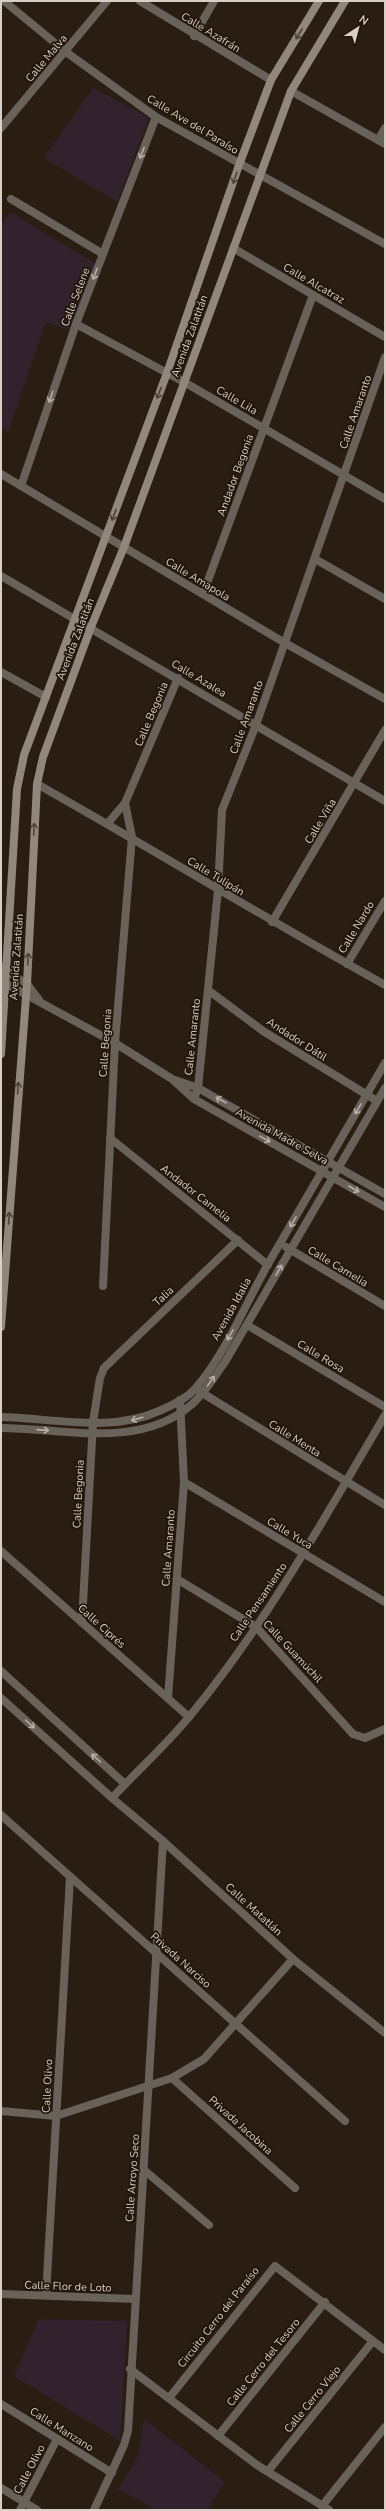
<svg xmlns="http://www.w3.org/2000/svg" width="386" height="2511" viewBox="0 0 386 2511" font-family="'Nunito Sans',sans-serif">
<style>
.education{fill:#31222e}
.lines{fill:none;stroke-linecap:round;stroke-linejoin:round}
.street{stroke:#68625b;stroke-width:8}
.secondary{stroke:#91877d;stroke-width:8}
.oneway{stroke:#4e4337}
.oneway2{stroke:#b6aea7}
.labels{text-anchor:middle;stroke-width:3.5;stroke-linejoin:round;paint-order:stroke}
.street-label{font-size:11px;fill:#d8cfc7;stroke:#211508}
</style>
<rect width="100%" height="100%" fill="#2a1e12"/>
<!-- education -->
<g class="education">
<path d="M93,88L149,118L117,202L44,158Z"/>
<path d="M10,212L96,264L70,330L46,322L8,432L1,427V226Z"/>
<path d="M39,2319L127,2321L120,2441L14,2376Z"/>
<path d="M144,2419L225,2482L207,2510H156L118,2489L139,2454Z"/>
</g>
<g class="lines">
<!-- street -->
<g class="street">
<path d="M4,1L66,52L156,117L385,244"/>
<path d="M140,1L271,80"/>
<path d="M194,36L214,1"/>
<path d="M291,91L385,144"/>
<path d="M1,128L107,1"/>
<path d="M378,140L385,128"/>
<path d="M11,199L103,254"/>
<path d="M233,248L385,337"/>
<path d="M76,324L184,382L385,499"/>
<path d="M1,474L285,643L385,699"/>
<path d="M21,486L76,324L156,117"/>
<path d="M315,559L385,599"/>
<path d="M1,576L385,801"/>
<path d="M203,594L313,295"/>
<path d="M1,672L46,697"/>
<path d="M37,784C154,850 268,920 385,985"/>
<path d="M107,824L125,803"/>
<path d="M272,922L385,730"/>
<path d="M347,964L385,901"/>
<path d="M1,967L27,984L39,1000"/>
<path d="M1,981L115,1043L172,1079L194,1099L385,1207"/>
<path d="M208,990L263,1031L377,1101"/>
<path d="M175,1080L198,1088L385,1194"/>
<path d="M194,1099L198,1088L218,890L222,810L256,725L385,357"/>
<path d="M110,1138L268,1265"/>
<path d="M286,1247L385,1306"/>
<path d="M103,1286L115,1043L132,837L125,803L178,678"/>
<path d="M247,1325L385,1407"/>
<path d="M199,1391L385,1505"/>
<path d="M385,1415C324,1519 266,1624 189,1717C166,1745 137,1771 112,1798L163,1841L293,1959L385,2033"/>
<path d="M1,1417C52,1418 111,1433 159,1411C171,1406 186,1399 195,1389C226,1353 245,1305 268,1264C307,1197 346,1130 385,1063"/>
<path d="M1,1428C62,1428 139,1450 191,1405C205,1393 214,1377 225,1362L385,1088"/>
<path d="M184,1482L385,1602"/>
<path d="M1,1551L189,1717"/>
<path d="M177,1579L256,1627L353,1734L365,1738L385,1729"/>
<path d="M82,1622L93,1422L100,1378L104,1368L238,1240"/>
<path d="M1,1671L125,1784"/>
<path d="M1,1698L112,1798"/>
<path d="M168,1698L184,1482L180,1400"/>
<path d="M1,1815L345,2121"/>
<path d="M172,2078L295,2188"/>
<path d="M1,2111L56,2116L172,2078L204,2059L293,1959"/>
<path d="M144,2170L209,2225"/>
<path d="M1,2294L135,2299"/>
<path d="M46,2295L70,1877"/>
<path d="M130,2369L257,2465L329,2510"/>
<path d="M169,2398L275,2266L385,2350"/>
<path d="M1,2404L112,2473"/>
<path d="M218,2436L325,2302"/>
<path d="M268,2471L373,2341"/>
<path d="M1,2488L37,2510"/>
<path d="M322,2506L385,2427"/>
<path d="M20,2510L57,2439"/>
<path d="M94,2510L124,2445L128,2431L163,1841"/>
</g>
<!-- secondary -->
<g class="secondary">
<path d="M1,1054L17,789L24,755L167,373L239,165L271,80L319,1"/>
<path d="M1,1327L27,984L37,784L43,757L91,627L124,547L291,91L345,1"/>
</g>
</g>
<!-- one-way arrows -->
<defs><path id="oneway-shaft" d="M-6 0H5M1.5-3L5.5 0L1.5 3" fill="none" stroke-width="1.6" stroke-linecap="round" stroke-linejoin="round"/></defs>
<g class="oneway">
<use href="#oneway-shaft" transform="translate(299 34) rotate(121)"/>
<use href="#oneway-shaft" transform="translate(235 178) rotate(109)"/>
<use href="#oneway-shaft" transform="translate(159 393) rotate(111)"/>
<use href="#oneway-shaft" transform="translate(114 515) rotate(111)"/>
<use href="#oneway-shaft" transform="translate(34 829) rotate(-87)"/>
<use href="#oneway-shaft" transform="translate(28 959) rotate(-87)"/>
<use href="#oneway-shaft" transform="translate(18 1088) rotate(-86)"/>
<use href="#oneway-shaft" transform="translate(9 1218) rotate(-86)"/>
</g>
<g class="oneway2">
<use href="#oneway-shaft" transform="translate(142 153) rotate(111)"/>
<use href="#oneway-shaft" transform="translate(95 274) rotate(111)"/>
<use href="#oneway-shaft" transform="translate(51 397) rotate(109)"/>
<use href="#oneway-shaft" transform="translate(221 1100) rotate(-150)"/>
<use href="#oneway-shaft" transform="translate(358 1109) rotate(120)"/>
<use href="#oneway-shaft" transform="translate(265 1139) rotate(29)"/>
<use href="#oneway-shaft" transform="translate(354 1189) rotate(30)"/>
<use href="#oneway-shaft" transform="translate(293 1222) rotate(120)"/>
<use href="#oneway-shaft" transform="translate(279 1270) rotate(-60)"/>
<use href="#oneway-shaft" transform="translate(230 1335) rotate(121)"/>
<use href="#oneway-shaft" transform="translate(211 1381) rotate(-55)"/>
<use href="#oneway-shaft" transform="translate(137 1419) rotate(164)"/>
<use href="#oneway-shaft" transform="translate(43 1430) rotate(4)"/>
<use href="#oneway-shaft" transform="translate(30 1724) rotate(42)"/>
<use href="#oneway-shaft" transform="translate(96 1758) rotate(-138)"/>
</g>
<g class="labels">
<!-- street labels -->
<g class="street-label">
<text transform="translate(211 32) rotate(31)" y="4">Calle Azafrán</text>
<text transform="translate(46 58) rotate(-50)" y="4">Calle Malva</text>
<text transform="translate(193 124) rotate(31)" y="4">Calle Ave del Paraíso</text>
<text transform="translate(314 283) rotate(30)" y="4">Calle Alcatraz</text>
<text transform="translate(75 297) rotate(-69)" y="4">Calle Selene</text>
<text transform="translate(189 336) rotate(-70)" y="4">Avenida Zalatitán</text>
<text transform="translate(237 400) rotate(30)" y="4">Calle Lila</text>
<text transform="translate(355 412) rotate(-71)" y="4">Calle Amaranto</text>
<text transform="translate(235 475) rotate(-70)" y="4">Andador Begonia</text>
<text transform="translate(198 579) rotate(31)" y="4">Calle Amapola</text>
<text transform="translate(75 639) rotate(-69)" y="4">Avenida Zalatitán</text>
<text transform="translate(199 678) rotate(31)" y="4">Calle Azalea</text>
<text transform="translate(151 714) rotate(-67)" y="4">Calle Begonia</text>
<text transform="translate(246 717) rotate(-70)" y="4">Calle Amaranto</text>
<text transform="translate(320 821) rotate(-59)" y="4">Calle Viña</text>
<text transform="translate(216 876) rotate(31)" y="4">Calle Tulipán</text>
<text transform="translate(356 927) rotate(-59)" y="4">Calle Nardo</text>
<text transform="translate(16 957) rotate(-86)" y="4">Avenida Zalatitán</text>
<text transform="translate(192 1037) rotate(-84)" y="4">Calle Amaranto</text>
<text transform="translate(297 1039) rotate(33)" y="4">Andador Dátil</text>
<text transform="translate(105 1043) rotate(-86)" y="4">Calle Begonia</text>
<text transform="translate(282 1136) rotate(29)" y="4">Avenida Madre Selva</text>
<text transform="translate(196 1193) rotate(38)" y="4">Andador Camelia</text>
<text transform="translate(338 1266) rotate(31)" y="4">Calle Camelia</text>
<text transform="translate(163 1296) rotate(-43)" y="4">Talia</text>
<text transform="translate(231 1309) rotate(-61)" y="4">Avenida Idalia</text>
<text transform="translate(321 1356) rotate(31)" y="4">Calle Rosa</text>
<text transform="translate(295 1438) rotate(32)" y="4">Calle Menta</text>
<text transform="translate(78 1494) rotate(-87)" y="4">Calle Begonia</text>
<text transform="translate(290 1533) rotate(31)" y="4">Calle Yuca</text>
<text transform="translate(168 1548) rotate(-86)" y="4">Calle Amaranto</text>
<text transform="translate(258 1602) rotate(-56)" y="4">Calle Pensamiento</text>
<text transform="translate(102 1626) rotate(42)" y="4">Calle Ciprés</text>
<text transform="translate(293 1651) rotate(47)" y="4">Calle Guamúchil</text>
<text transform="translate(254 1909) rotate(42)" y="4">Calle Matatlán</text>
<text transform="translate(181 1960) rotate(42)" y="4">Privada Narciso</text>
<text transform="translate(47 2086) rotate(-87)" y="4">Calle Olivo</text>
<text transform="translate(241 2125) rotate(42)" y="4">Privada Jacobina</text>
<text transform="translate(132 2178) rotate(-86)" y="4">Calle Arroyo Seco</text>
<text transform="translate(68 2286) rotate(2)" y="4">Calle Flor de Loto</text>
<text transform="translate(218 2317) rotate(-52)" y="4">Circuito Cerro del Paraíso</text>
<text transform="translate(263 2362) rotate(-51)" y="4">Calle Cerro del Tesoro</text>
<text transform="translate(312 2399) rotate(-51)" y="4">Calle Cerro Viejo</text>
<text transform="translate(62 2429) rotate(32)" y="4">Calle Manzano</text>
<text transform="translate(29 2469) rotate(-62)" y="4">Calle Olivo</text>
</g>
</g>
<!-- border -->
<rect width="386" height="2511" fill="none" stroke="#d8cfc7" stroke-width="4"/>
<!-- north arrow -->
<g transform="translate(358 28) rotate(36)" stroke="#211508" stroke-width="3" paint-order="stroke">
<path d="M0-3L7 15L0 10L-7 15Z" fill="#d8cfc7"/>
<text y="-6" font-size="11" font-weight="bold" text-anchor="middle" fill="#d8cfc7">N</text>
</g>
</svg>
